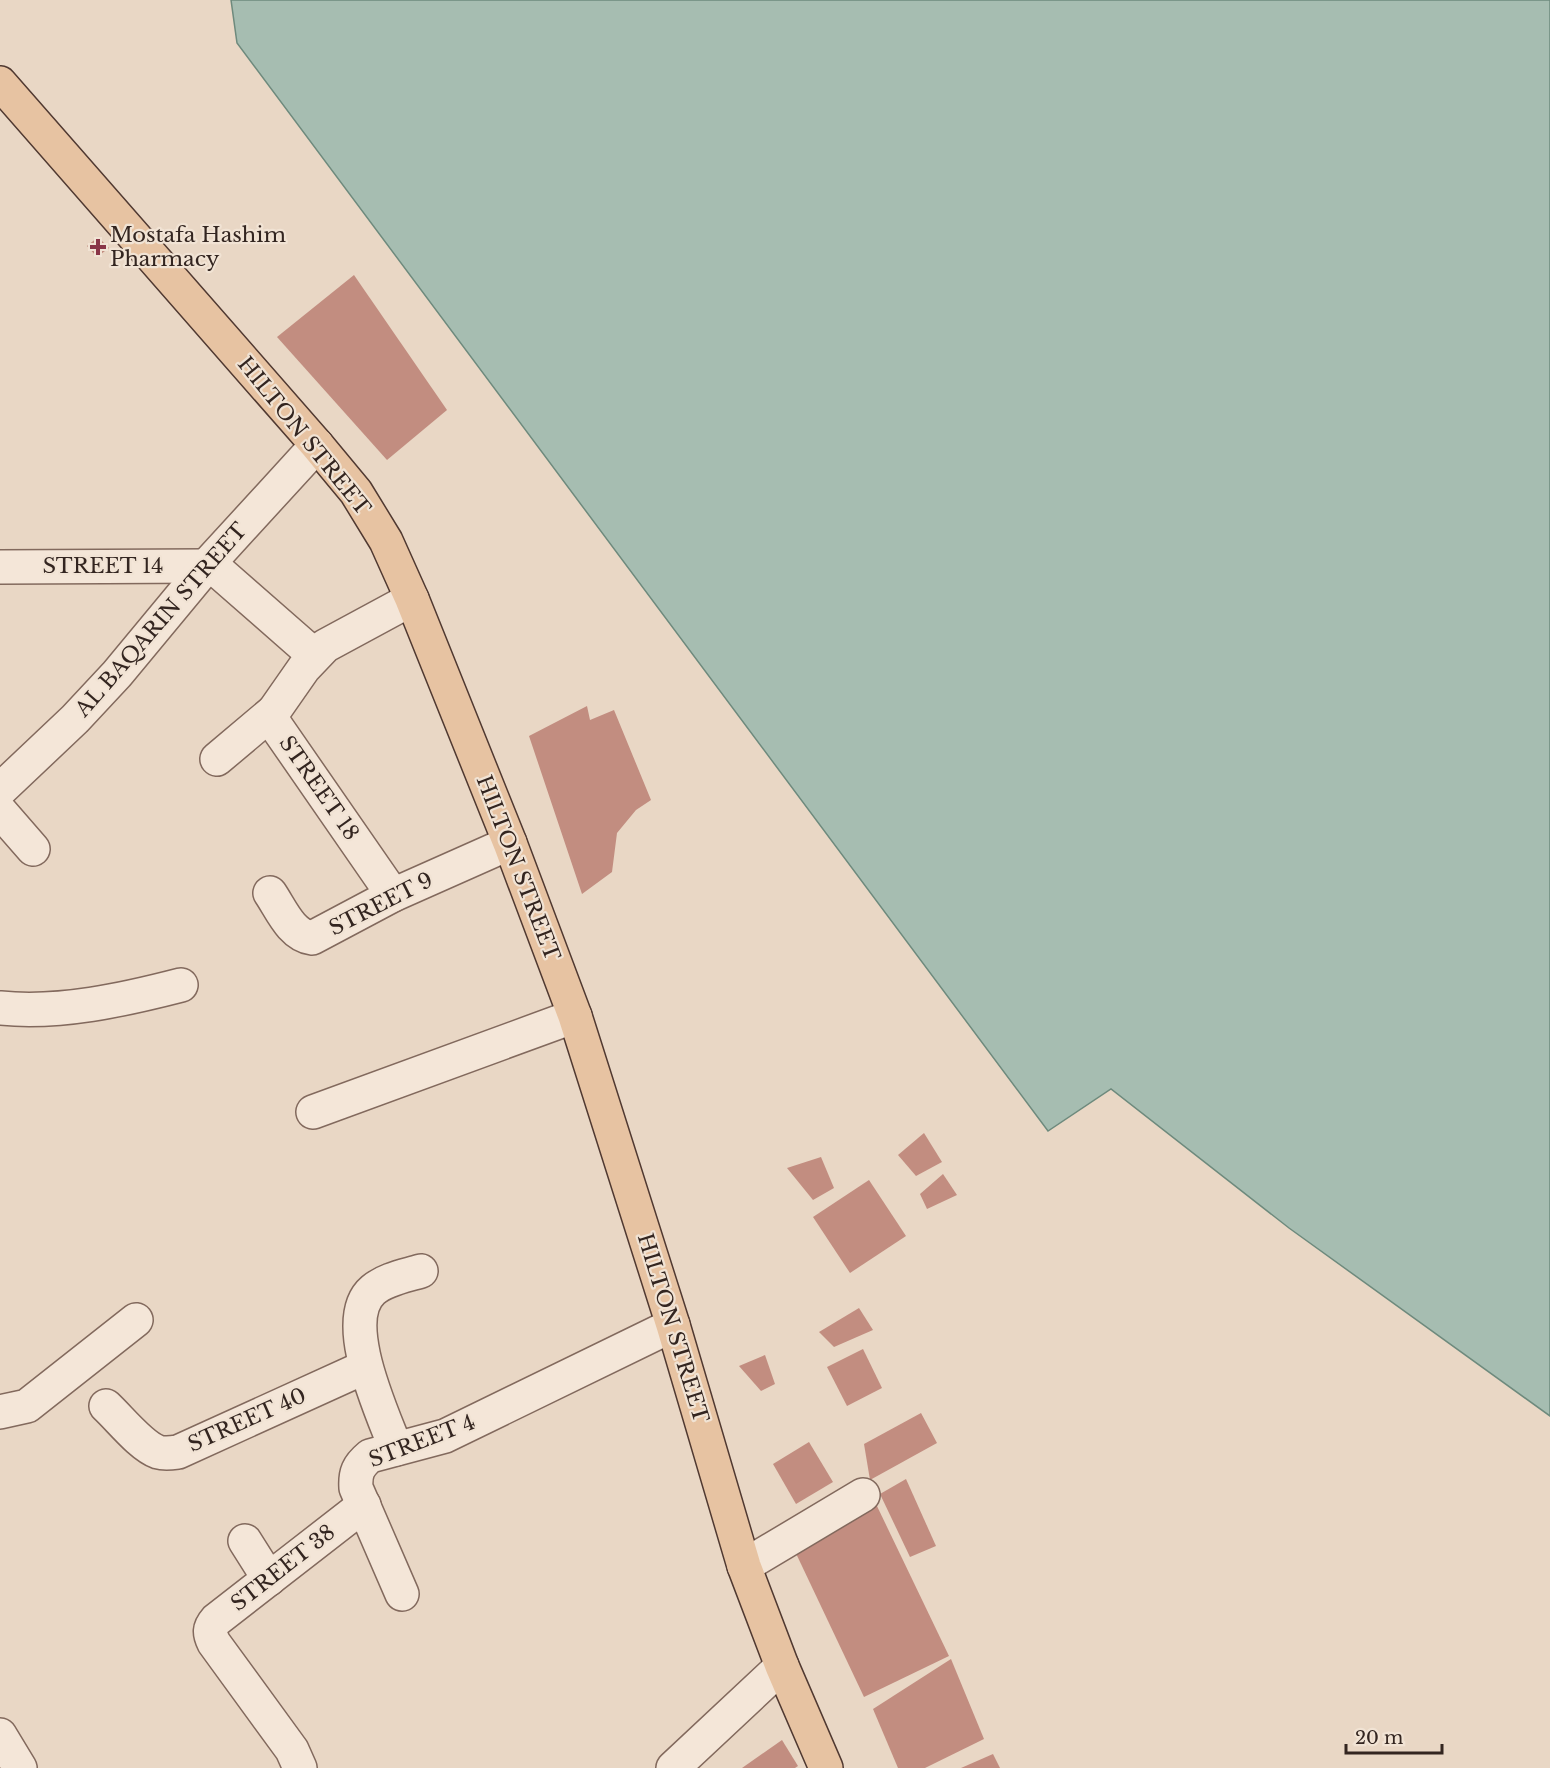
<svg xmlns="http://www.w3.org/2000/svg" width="1550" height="1768" viewBox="0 0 1550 1768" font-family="'Libre Baskerville',serif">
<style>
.water{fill:#a6bdb1;stroke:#6e8a7d;stroke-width:1.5}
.building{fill:#c28d80}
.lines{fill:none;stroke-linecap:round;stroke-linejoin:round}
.minor-casing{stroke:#82695d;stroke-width:36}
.major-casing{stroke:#503931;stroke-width:36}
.minor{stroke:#f4e6d8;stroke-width:33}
.major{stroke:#e7c3a2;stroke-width:33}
.poi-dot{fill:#893547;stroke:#f1e3d4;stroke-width:2}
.labels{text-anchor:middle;stroke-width:4.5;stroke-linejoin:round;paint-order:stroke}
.poi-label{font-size:21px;fill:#332520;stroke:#f1e3d4;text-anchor:start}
.street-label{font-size:21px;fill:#332520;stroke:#f1e3d4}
</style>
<rect width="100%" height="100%" fill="#e9d7c5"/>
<!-- water -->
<path class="water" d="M231,0H1550V1416L1289,1228L1111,1089L1048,1131L237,43Z"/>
<!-- building -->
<g class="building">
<path d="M98,237L109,248L97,257L87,246Z"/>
<path d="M354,275L447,410L387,460L277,337Z"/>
<path d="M587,706L590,720L614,710L651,800L636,810L617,833L612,872L582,894L529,736Z"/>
<path d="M924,1133L942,1162L916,1176L898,1155Z"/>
<path d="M821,1157L834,1188L813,1200L787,1168Z"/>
<path d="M943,1174L957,1195L927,1209L920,1194Z"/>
<path d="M869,1180L906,1236L850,1273L813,1217Z"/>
<path d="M859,1308L873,1330L834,1347L819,1332Z"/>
<path d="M863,1349L882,1388L847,1406L827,1367Z"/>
<path d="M765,1355L775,1384L761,1391L739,1366Z"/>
<path d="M921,1413L937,1443L870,1480L864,1444Z"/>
<path d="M809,1442L833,1482L796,1504L773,1464Z"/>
<path d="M906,1479L936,1546L910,1557L880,1494Z"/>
<path d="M876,1504L949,1656L864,1697L792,1545Z"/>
<path d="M951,1659L984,1739L925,1768H898L873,1709Z"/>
<path d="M782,1740L798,1766L795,1768H742Z"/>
<path d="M993,1754L1000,1768H961Z"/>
</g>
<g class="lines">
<defs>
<g id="minor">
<path d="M209,563L314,655"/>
<path d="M0,567L207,566"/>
<path d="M217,759L274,711"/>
<path d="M0,790L75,719L117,674L209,563L317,445"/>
<path d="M0,811L33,849"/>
<path d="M270,893C281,909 291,935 312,938L393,895L510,843"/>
<path d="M393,895L276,726L273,719L274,711L304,668L325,646L412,599"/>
<path d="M0,1008C60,1014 123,1000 181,985"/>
<path d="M313,1112L575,1016"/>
<path d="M106,1406C120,1419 141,1446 158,1452C165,1454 171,1453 178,1452L365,1367"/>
<path d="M0,1412L27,1406L136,1320"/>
<path d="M396,1449C383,1414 338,1320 373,1290C386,1279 405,1276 421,1271"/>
<path d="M245,1541L269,1579"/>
<path d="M744,1566L863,1495"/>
<path d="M402,1594L356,1488C355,1473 358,1466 370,1456L445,1436L673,1325"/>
<path d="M0,1735L20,1768"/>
<path d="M300,1768L292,1750L214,1643C209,1633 209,1628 216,1620L364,1505"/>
<path d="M673,1768L782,1666"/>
</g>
<path id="major" d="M0,83L317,445L356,492L386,541L412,599L510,843L575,1016L673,1325L744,1566L782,1666L826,1768"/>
</defs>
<!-- minor casing -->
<use href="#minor" class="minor-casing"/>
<!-- major casing -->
<use href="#major" class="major-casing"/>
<!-- minor -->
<use href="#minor" class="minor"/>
<!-- major -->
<use href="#major" class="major"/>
</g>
<!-- markers -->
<path class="poi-dot" d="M95 238h6v6h6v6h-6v6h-6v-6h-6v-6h6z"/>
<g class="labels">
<!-- poi labels -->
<g class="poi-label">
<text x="110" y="242">Mostafa Hashim<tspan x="110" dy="24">Pharmacy</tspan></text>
</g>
<!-- street labels -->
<g class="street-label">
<text transform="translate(304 436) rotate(51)" y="7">HILTON STREET</text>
<text x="103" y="573">STREET 14</text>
<text transform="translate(161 620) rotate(-49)" y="7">AL BAQARIN STREET</text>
<text transform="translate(319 788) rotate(55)" y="7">STREET 18</text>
<text transform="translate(518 868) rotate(69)" y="7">HILTON STREET</text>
<text transform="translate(381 904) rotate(-27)" y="7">STREET 9</text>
<text transform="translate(673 1328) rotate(73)" y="7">HILTON STREET</text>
<text transform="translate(247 1420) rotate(-24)" y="7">STREET 40</text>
<text transform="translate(422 1441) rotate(-21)" y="7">STREET 4</text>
<text transform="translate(283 1568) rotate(-38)" y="7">STREET 38</text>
</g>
</g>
<!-- scale -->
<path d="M1346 1744v9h96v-9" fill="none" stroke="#332520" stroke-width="3"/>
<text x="1355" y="1744" font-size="18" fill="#332520" stroke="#f1e3d4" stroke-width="4.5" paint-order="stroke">20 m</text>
</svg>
